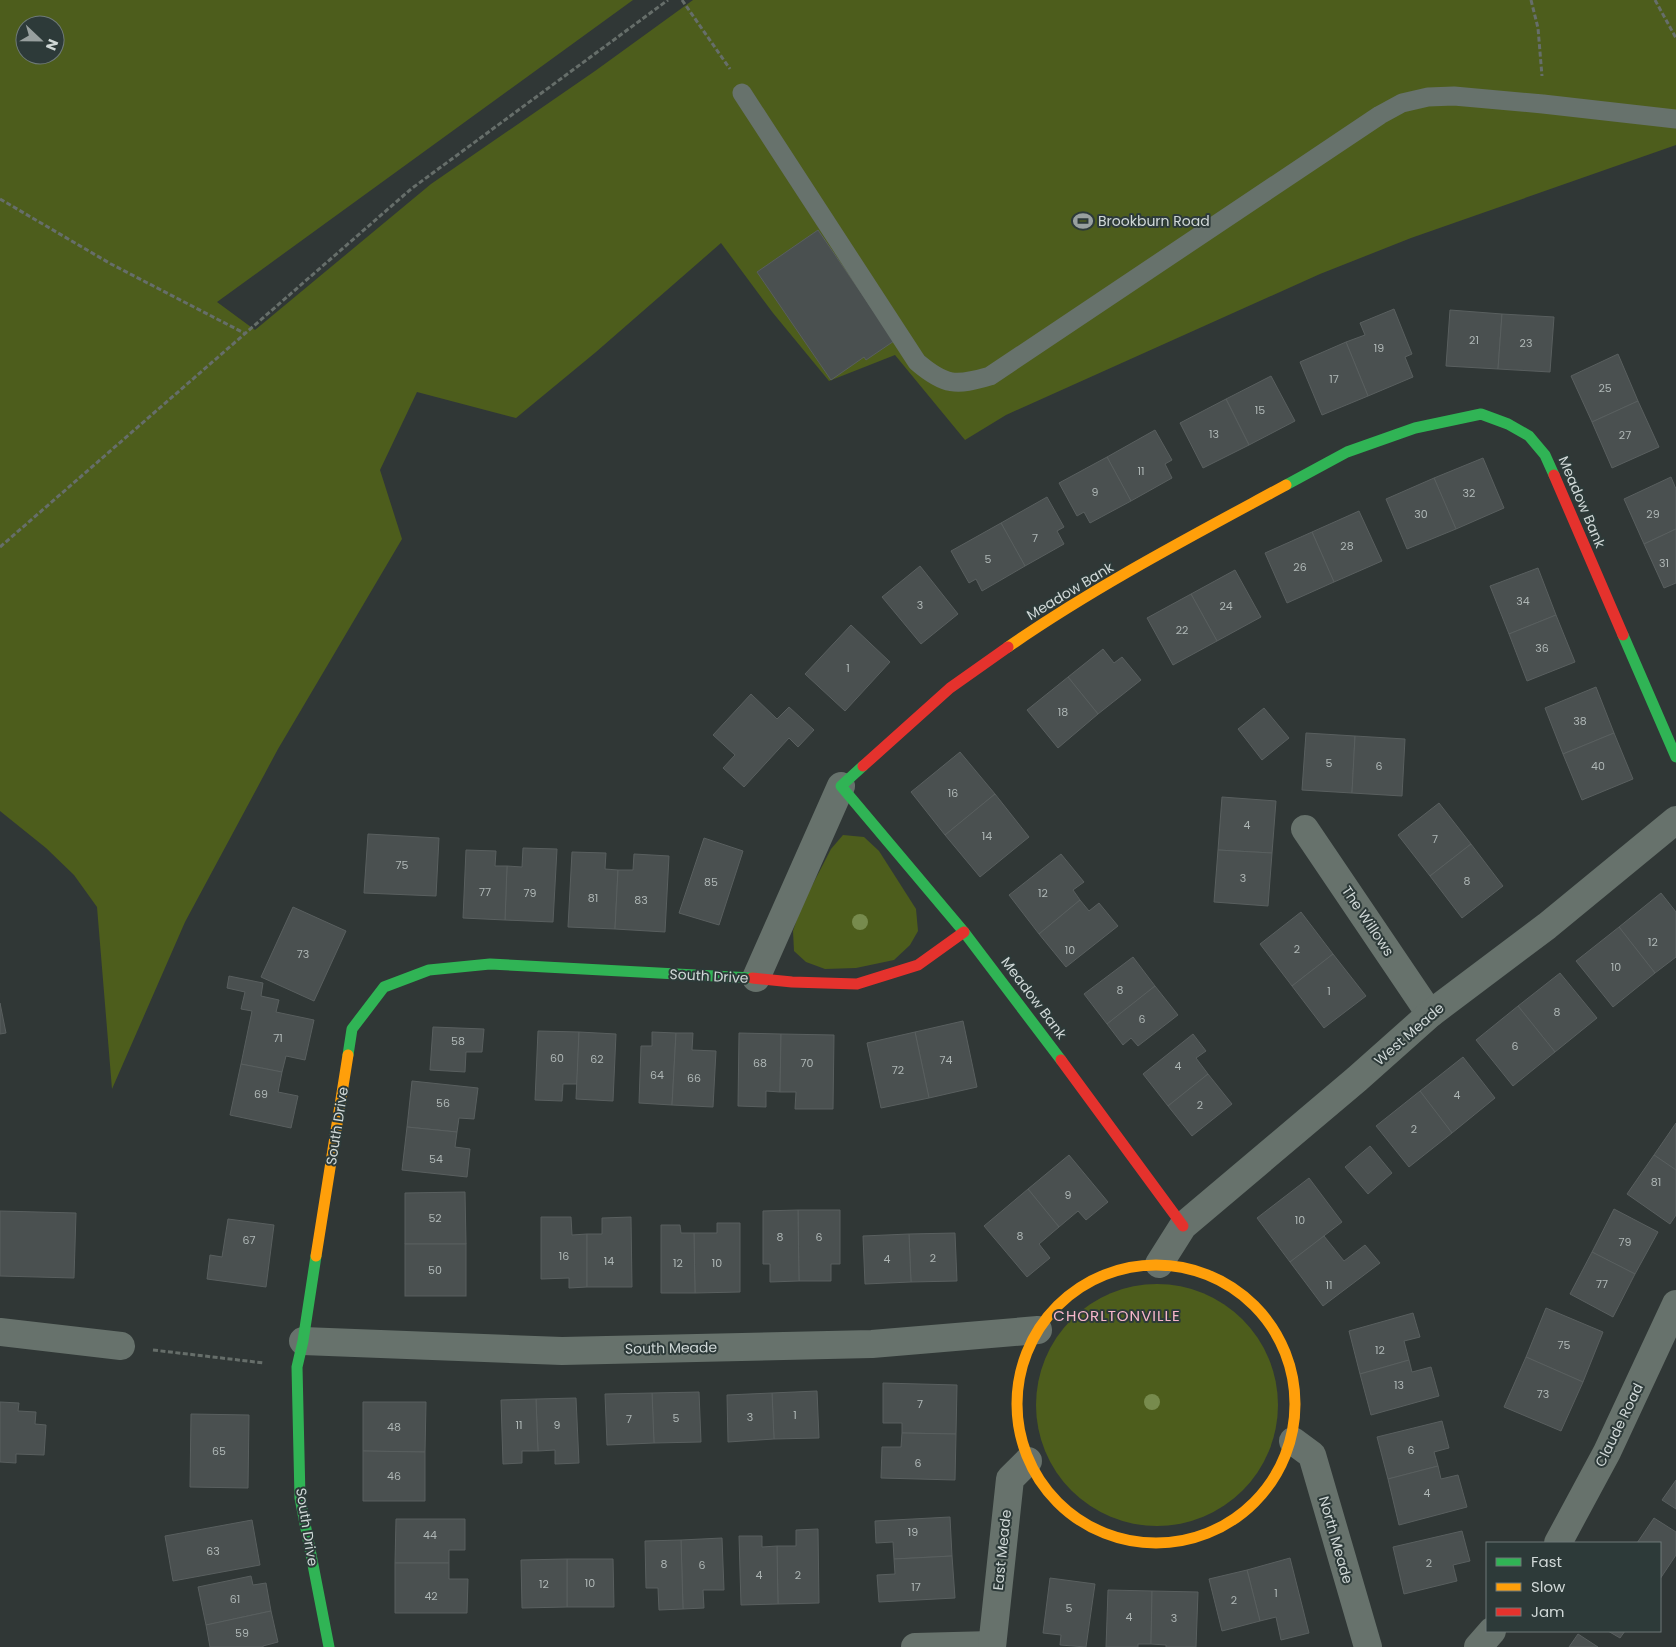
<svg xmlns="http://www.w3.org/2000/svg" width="1676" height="1647" viewBox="0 0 1676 1647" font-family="Poppins,sans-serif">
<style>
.green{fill:#4d5d1c;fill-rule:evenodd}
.building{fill:#4a5050;stroke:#595f5f}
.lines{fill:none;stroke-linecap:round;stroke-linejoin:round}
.path{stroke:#666e6a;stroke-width:3;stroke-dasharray:5 2.5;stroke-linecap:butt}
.lane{stroke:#67726c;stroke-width:19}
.street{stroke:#67726c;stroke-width:28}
.fast{stroke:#30b455;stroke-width:11}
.slow{stroke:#ff9f0a;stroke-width:11}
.jam{stroke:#e5322d;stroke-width:11}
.tree{fill:#778b4d}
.labels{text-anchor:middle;stroke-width:4;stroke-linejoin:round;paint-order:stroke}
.number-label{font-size:11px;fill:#aeb6b5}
.poi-label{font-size:14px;fill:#d0d8d7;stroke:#2d3a39;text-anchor:start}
.street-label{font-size:14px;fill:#d0d8d7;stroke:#2d3a39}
.neighbourhood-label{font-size:15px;letter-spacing:1px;fill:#f7b6ca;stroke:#2d3a39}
</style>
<rect width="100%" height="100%" fill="#303736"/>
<!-- green -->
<g class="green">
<path d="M0,0H633L217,302L255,330L431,184L595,71L693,0H1676V145L1411,238L1320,274L1006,415L965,440L895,355L829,381L773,313L721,243L596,352L516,418L417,392L380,470L402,539L278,749L185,922L112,1089L97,907L74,875L46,848L0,811ZM25,25H55V55H25Z"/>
<path d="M843,835L864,837L879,851L916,909L918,931L910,945L894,960L856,968L825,969L806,962L794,951L793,931L801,907L831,849Z"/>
<circle cx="1157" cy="1405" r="121"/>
</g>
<!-- building -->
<g class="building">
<path d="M818,230L894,341L866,360L864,357L831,380L757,272Z"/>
<path d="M1394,309L1412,354L1405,357L1413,377L1368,396L1346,342L1365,335L1360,323Z"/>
<path d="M1450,310L1502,314L1498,369L1446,366Z"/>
<path d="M1502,314L1554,317L1550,372L1498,369Z"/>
<path d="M1346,342L1368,396L1322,415L1300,362Z"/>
<path d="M1618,354L1638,401L1592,422L1571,376Z"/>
<path d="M1271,376L1295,421L1249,445L1226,399Z"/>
<path d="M1226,399L1249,445L1203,468L1180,423Z"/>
<path d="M1638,401L1659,447L1612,468L1592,422Z"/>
<path d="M1155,430L1172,460L1165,464L1172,478L1131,501L1107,457Z"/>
<path d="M1107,457L1131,501L1090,523L1084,512L1077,516L1059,483Z"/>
<path d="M1483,458L1504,508L1456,529L1434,478Z"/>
<path d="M1671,477L1676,489V529L1644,544L1624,499Z"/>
<path d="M1434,478L1456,529L1407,549L1386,499Z"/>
<path d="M1047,497L1064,527L1057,531L1064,544L1025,566L1001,523Z"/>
<path d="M1359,511L1382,561L1334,582L1312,532Z"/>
<path d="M1001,523L1025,566L982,591L976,579L969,583L951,551Z"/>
<path d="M1676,529V583L1664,588L1644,544Z"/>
<path d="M1312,532L1334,582L1287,603L1265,553Z"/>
<path d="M920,566L958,614L921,644L882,597Z"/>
<path d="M1538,568L1556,615L1509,634L1490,586Z"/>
<path d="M1235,570L1261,617L1217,641L1191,594Z"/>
<path d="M1191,594L1217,641L1173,665L1147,618Z"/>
<path d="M1556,615L1575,662L1527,681L1509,634Z"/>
<path d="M851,625L890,662L845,711L805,674Z"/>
<path d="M1103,649L1114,663L1122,657L1141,680L1098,714L1068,677Z"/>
<path d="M1068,677L1098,714L1058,748L1027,710Z"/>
<path d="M1596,687L1614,733L1563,754L1545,708Z"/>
<path d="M751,694L777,719L789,707L814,730L798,747L789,738L744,787L723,768L735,755L713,735Z"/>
<path d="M1264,708L1289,738L1262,760L1238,729Z"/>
<path d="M1306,733L1355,736L1352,793L1302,790Z"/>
<path d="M1614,733L1633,779L1582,800L1563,754Z"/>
<path d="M1355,736L1405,739L1402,796L1352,793Z"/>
<path d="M960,752L995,794L945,835L911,792Z"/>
<path d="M995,794L1029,837L980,877L945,835Z"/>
<path d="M1222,797L1276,801L1272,853L1218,850Z"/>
<path d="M1439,803L1471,844L1430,876L1398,835Z"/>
<path d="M368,834L439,838L436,896L364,893Z"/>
<path d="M704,838L743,851L719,925L679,913Z"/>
<path d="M1471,844L1503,886L1462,918L1430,876Z"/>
<path d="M523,848L557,849L553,922L505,920L507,866L522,867Z"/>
<path d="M466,850L496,851L495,866H507L505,920L463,918Z"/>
<path d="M1218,850L1272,853L1268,906L1214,902Z"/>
<path d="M572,852L606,853L605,869L618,870L615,929L568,927Z"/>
<path d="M634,854L669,856L665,932L615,929L618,870H633Z"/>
<path d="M1061,854L1084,882L1073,890L1080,900L1039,934L1009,895Z"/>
<path d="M1661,893L1676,912V957L1655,973L1619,927Z"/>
<path d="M1080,900L1089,911L1099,903L1118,926L1066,967L1039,934Z"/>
<path d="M293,907L346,931L314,1001L261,977Z"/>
<path d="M1301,912L1333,954L1292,986L1260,944Z"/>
<path d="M1619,927L1655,973L1613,1007L1576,961Z"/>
<path d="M1333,954L1366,996L1324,1028L1292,986Z"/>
<path d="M1133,957L1155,986L1107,1024L1084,994Z"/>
<path d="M1560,973L1597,1018L1555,1052L1518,1006Z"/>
<path d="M229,976L263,983L261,996L279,1000L276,1012L314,1020L305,1060L286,1056L282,1072L241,1064L252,1011L241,1009L245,992L227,988Z"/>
<path d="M1155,986L1178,1015L1138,1046L1131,1038L1123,1045L1107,1024Z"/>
<path d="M0,1003L6,1033L0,1034Z"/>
<path d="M1518,1006L1555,1052L1513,1086L1476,1040Z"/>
<path d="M963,1021L977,1087L929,1098L915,1032Z"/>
<path d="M433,1027L484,1029L482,1052H466L465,1072L430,1070Z"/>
<path d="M538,1031L579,1032L577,1084H563L562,1101L535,1100Z"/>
<path d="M579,1032L616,1034L613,1101L576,1099Z"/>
<path d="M652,1032L676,1033L672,1105L639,1103L641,1046H652Z"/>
<path d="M915,1032L929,1098L881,1108L867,1043Z"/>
<path d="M676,1033H693L692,1050L716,1051L713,1107L672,1105Z"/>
<path d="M739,1033L781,1034L780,1092L766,1091V1107L738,1106Z"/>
<path d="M781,1034L834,1035L833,1109H795L796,1092H780Z"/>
<path d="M1193,1034L1206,1051L1196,1058L1208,1074L1168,1106L1143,1074Z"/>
<path d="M1463,1057L1495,1098L1452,1133L1420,1091Z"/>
<path d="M241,1064L282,1072L278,1092L298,1096L291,1128L230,1115Z"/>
<path d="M1208,1074L1232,1104L1192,1136L1168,1106Z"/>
<path d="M412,1081L478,1088L474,1119L459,1118L457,1132L407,1127Z"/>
<path d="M1420,1091L1452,1133L1409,1167L1376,1126Z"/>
<path d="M1676,1123V1170L1654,1155Z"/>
<path d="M407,1127L457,1132L455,1147L470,1149L467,1177L402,1170Z"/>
<path d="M1370,1146L1392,1173L1368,1194L1345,1167Z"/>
<path d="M1069,1155L1108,1202L1086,1220L1078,1211L1059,1227L1028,1189Z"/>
<path d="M1654,1155L1676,1170V1215L1670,1224L1627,1194Z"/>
<path d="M1309,1178L1342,1222L1290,1262L1257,1218Z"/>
<path d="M1028,1189L1059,1227L1039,1244L1050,1258L1027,1277L984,1226Z"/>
<path d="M465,1192L466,1244H405V1193Z"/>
<path d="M1614,1209L1658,1232L1635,1274L1592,1252Z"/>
<path d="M798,1210H840V1264H831V1281H799Z"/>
<path d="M798,1210L799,1281L770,1282V1264H763V1211Z"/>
<path d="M0,1211L76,1213L74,1278L0,1276Z"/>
<path d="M541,1217H571L572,1235L587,1234V1287L569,1288V1278L541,1279Z"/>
<path d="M631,1217L632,1287H587V1234H602V1218Z"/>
<path d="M228,1219L274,1225L266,1287L207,1279L210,1255L222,1257Z"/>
<path d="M717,1223H740V1292L695,1293L694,1233H717Z"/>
<path d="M661,1225H680L681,1233H694L695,1293H661Z"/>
<path d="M955,1233L957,1281L911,1282L909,1234Z"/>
<path d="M909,1234L911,1282L865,1284L863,1236Z"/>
<path d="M1324,1236L1344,1261L1365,1245L1380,1263L1323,1306L1290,1262Z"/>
<rect x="405" y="1244" width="61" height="52"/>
<path d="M1592,1252L1635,1274L1613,1317L1570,1294Z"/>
<path d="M1546,1308L1603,1332L1583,1382L1526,1357Z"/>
<path d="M1413,1313L1420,1337L1404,1341L1409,1360L1360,1374L1349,1331Z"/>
<path d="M1526,1357L1583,1382L1561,1431L1504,1407Z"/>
<path d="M1409,1360L1412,1372L1431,1367L1439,1396L1371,1415L1360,1374Z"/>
<path d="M883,1383L957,1385L956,1434L902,1433V1423H883Z"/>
<path d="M817,1391L819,1438L774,1439L772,1393Z"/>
<path d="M699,1392L701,1442L654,1443L652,1393Z"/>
<path d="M652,1393L654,1443L607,1445L605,1394Z"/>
<path d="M772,1393L774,1439L728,1442L727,1395Z"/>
<path d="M576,1398L579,1463L555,1464V1450L538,1451L536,1399Z"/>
<path d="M536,1399L538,1451H522V1463L503,1464L501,1400Z"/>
<path d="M0,1402L19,1403L18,1411L36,1412L35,1424L46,1425L44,1455L16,1454V1463L0,1462Z"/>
<path d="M363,1402H426L425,1452L363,1451Z"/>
<path d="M191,1414L249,1415L248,1488L190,1487Z"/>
<path d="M1442,1421L1449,1448L1434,1452L1438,1466L1388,1479L1377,1437Z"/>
<path d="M902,1433L956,1434L955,1480L881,1478L882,1447H901Z"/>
<path d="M363,1451L425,1452V1501H363Z"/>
<path d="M1438,1466L1441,1479L1458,1475L1467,1507L1399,1525L1388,1479Z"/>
<path d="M1676,1480V1509L1662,1500Z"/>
<path d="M950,1517L952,1556L894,1559L893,1542L876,1543L875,1521Z"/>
<path d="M1654,1518L1676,1532V1555L1660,1579V1543H1637Z"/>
<path d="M396,1519H465V1550H449V1563H395Z"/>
<path d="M252,1520L260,1565L173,1581L165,1536Z"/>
<path d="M818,1529L819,1603L778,1604L777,1546H796V1530Z"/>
<path d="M1462,1531L1470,1561L1453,1565L1457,1581L1404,1594L1393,1547Z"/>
<path d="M739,1536H762V1547L777,1546L778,1604L741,1605Z"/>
<path d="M722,1538L724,1590H703L704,1608L683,1609L681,1540Z"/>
<path d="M681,1540L683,1609L659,1610L658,1588H646L645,1541Z"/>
<path d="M952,1556L955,1598L879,1602L877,1575L895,1574L894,1559Z"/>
<path d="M1290,1558L1309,1633L1281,1640L1276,1617L1260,1621L1247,1570Z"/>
<path d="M567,1559H613L614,1607H567Z"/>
<path d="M567,1559V1607L522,1608L521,1560Z"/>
<path d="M395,1563H449V1579H468L467,1613H395Z"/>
<path d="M1247,1570L1260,1621L1222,1631L1209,1579Z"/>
<path d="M251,1576L253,1585L266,1583L271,1611L206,1625L198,1587Z"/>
<path d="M1050,1578L1095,1584L1086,1647L1060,1645L1061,1635L1043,1633Z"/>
<path d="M1108,1590L1152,1591L1151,1644H1138V1647H1106Z"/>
<path d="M1152,1591L1198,1592L1196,1647H1166V1645L1151,1644Z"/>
<path d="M271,1611L278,1642L263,1646V1647H210L206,1625Z"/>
<path d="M1608,1631H1625L1620,1638Z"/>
<path d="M1578,1634L1598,1647H1569Z"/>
</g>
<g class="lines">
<!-- path -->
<g class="path">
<path d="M682,0L730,69"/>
<path d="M1531,0L1538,28L1542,76"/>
<path d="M1655,0L1676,38"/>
<path d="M0,199L111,264L244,333"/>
<path d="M0,547L411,189L668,0"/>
<path d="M153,1350L264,1363"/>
</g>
<!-- lane -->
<path class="lane" d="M742,93L917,362C945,386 956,386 990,376L1380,115L1402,103L1428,97L1454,96L1543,104L1676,119"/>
<!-- street -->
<g class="street">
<path d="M1305,829L1430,1014"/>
<path d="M756,978L841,786"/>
<path d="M1159,1264L1183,1226L1357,1079L1430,1014L1547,926L1676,820"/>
<path d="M0,1332L121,1346"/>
<path d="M303,1341L562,1351L872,1344L1038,1330"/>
<path d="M1293,1441L1312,1455L1368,1647"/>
<path d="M1558,1543L1607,1452L1676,1304"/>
<path d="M915,1647L992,1645"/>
<path d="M992,1647L1010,1479L1028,1461"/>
<path d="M1478,1647L1492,1631"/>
</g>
<!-- fast -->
<g class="fast">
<path d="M1286,485L1347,452L1415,428L1481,414L1508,424L1529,436L1545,455L1554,475"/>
<path d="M1623,635L1676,757"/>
<path d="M863,766L841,786L964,932L1061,1060"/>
<path d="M348,1055L352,1029L384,987L429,970L490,964L752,978"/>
<path d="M316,1256L303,1341L297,1367L300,1498L329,1647"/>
</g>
<!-- slow -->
<g class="slow">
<path d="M1008,647C1096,586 1192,536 1286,485"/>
<path d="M316,1256L348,1055"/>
<circle cx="1156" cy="1404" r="139"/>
</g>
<!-- jam -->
<g class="jam">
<path d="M1554,475L1623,635"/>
<path d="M863,766L950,688L1008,647"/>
<path d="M752,978L792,982L857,984L918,965L964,932"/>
<path d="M1061,1060L1183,1226"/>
</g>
</g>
<!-- trees -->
<g class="tree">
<circle cx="860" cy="922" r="8"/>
<circle cx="1152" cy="1402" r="8"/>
</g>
<!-- icons -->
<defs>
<symbol id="stadium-bare" viewBox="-9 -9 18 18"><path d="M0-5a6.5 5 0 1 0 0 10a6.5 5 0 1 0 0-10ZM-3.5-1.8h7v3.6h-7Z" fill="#98a09f" stroke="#2d3a39" stroke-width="2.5" paint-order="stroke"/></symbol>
</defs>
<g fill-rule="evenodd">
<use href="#stadium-bare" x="1069" y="207" width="28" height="28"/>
</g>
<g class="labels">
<!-- number labels -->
<g class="number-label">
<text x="1474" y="344">21</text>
<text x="1526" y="347">23</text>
<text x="1379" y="352">19</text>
<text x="1334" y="383">17</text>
<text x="1605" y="392">25</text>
<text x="1260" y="414">15</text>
<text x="1214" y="438">13</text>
<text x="1625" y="439">27</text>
<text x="1141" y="475">11</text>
<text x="1095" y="496">9</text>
<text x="1469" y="497">32</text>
<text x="1421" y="518">30</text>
<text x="1653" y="518">29</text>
<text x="1035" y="542">7</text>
<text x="1347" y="550">28</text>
<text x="988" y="563">5</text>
<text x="1664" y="567">31</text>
<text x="1300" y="571">26</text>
<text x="1523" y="605">34</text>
<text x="920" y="609">3</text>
<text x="1226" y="610">24</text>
<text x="1182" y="634">22</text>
<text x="1542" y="652">36</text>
<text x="848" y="672">1</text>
<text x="1063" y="716">18</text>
<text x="1580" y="725">38</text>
<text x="1329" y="767">5</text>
<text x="1379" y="770">6</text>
<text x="1598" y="770">40</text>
<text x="953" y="797">16</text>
<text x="1247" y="829">4</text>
<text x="987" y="840">14</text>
<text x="1435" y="843">7</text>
<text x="402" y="869">75</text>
<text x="1243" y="882">3</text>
<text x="1467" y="885">8</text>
<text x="711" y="886">85</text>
<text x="485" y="896">77</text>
<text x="530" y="897">79</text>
<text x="1043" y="897">12</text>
<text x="593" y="902">81</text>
<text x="641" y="904">83</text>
<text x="1653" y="946">12</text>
<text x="1297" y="953">2</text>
<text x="1070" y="954">10</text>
<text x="303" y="958">73</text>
<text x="1616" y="971">10</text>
<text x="1120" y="994">8</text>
<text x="1329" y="995">1</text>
<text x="1557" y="1016">8</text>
<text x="1142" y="1023">6</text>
<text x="278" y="1042">71</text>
<text x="458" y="1045">58</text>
<text x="1515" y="1050">6</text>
<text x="557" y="1062">60</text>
<text x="597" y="1063">62</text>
<text x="946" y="1064">74</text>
<text x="760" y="1067">68</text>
<text x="807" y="1067">70</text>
<text x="1178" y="1070">4</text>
<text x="898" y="1074">72</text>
<text x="657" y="1079">64</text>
<text x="694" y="1082">66</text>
<text x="261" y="1098">69</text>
<text x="1457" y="1099">4</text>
<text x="443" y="1107">56</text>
<text x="1200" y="1109">2</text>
<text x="1414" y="1133">2</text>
<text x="436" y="1163">54</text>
<text x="1656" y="1186">81</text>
<text x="1068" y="1199">9</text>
<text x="435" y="1222">52</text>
<text x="1300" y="1224">10</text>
<text x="1020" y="1240">8</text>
<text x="780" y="1241">8</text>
<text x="819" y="1241">6</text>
<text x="249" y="1244">67</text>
<text x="1625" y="1246">79</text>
<text x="564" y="1260">16</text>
<text x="933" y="1262">2</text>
<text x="887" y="1263">4</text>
<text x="609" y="1265">14</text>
<text x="678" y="1267">12</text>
<text x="717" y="1267">10</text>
<text x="435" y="1274">50</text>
<text x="1602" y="1288">77</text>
<text x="1329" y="1289">11</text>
<text x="1564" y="1349">75</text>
<text x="1380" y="1354">12</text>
<text x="1399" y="1389">13</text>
<text x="1543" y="1398">73</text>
<text x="920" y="1408">7</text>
<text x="795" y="1419">1</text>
<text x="750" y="1421">3</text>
<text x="676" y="1422">5</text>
<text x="629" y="1423">7</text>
<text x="519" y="1429">11</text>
<text x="557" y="1429">9</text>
<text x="394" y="1431">48</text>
<text x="1411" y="1454">6</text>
<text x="219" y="1455">65</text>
<text x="918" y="1467">6</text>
<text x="394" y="1480">46</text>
<text x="1427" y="1497">4</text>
<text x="913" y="1536">19</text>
<text x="430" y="1539">44</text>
<text x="213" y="1555">63</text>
<text x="1429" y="1567">2</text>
<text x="664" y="1568">8</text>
<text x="702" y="1569">6</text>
<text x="759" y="1579">4</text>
<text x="798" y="1579">2</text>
<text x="590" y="1587">10</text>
<text x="544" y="1588">12</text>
<text x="916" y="1591">17</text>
<text x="1276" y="1597">1</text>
<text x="431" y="1600">42</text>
<text x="235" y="1603">61</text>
<text x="1234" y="1604">2</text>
<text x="1069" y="1612">5</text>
<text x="1129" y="1621">4</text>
<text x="1174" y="1622">3</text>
<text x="242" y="1637">59</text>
</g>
<!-- poi labels -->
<g class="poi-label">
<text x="1098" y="226">Brookburn Road</text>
</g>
<!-- street labels -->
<g class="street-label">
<text transform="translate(1582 502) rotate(67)" y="5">Meadow Bank</text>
<text transform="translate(1070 591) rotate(-31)" y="5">Meadow Bank</text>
<text transform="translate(1368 921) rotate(56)" y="5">The Willows</text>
<text transform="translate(709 976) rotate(3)" y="5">South Drive</text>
<text transform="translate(1034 998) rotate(53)" y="5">Meadow Bank</text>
<text transform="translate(1409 1034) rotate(-41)" y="5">West Meade</text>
<text transform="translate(337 1126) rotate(-81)" y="5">South Drive</text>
<text transform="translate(671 1348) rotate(-1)" y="5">South Meade</text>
<text transform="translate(1619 1425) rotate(-64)" y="5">Claude Road</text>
<text transform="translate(307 1527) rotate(81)" y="5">South Drive</text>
<text transform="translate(1336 1540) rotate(74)" y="5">North Meade</text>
<text transform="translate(1002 1550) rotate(-84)" y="5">East Meade</text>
</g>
<!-- neighbourhood labels -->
<g class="neighbourhood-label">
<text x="1117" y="1321">CHORLTONVILLE</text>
</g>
</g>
<!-- legend -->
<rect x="1486" y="1542" width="175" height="90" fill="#2d3a39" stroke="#6e7978"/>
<rect x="1496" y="1558" width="25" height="8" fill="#30b455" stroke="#6e7978"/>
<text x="1531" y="1567" font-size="15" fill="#d0d8d7">Fast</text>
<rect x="1496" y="1583" width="25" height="8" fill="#ff9f0a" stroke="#6e7978"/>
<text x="1531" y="1592" font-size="15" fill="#d0d8d7">Slow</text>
<rect x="1496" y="1608" width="25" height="8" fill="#e5322d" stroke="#6e7978"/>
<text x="1531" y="1617" font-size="15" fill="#d0d8d7">Jam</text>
<!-- north arrow -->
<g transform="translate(40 40) rotate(112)"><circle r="24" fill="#2d3a39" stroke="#6e7978"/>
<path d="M0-4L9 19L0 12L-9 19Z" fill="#98a09f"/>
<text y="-8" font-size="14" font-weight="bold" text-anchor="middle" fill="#d0d8d7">N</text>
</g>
</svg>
